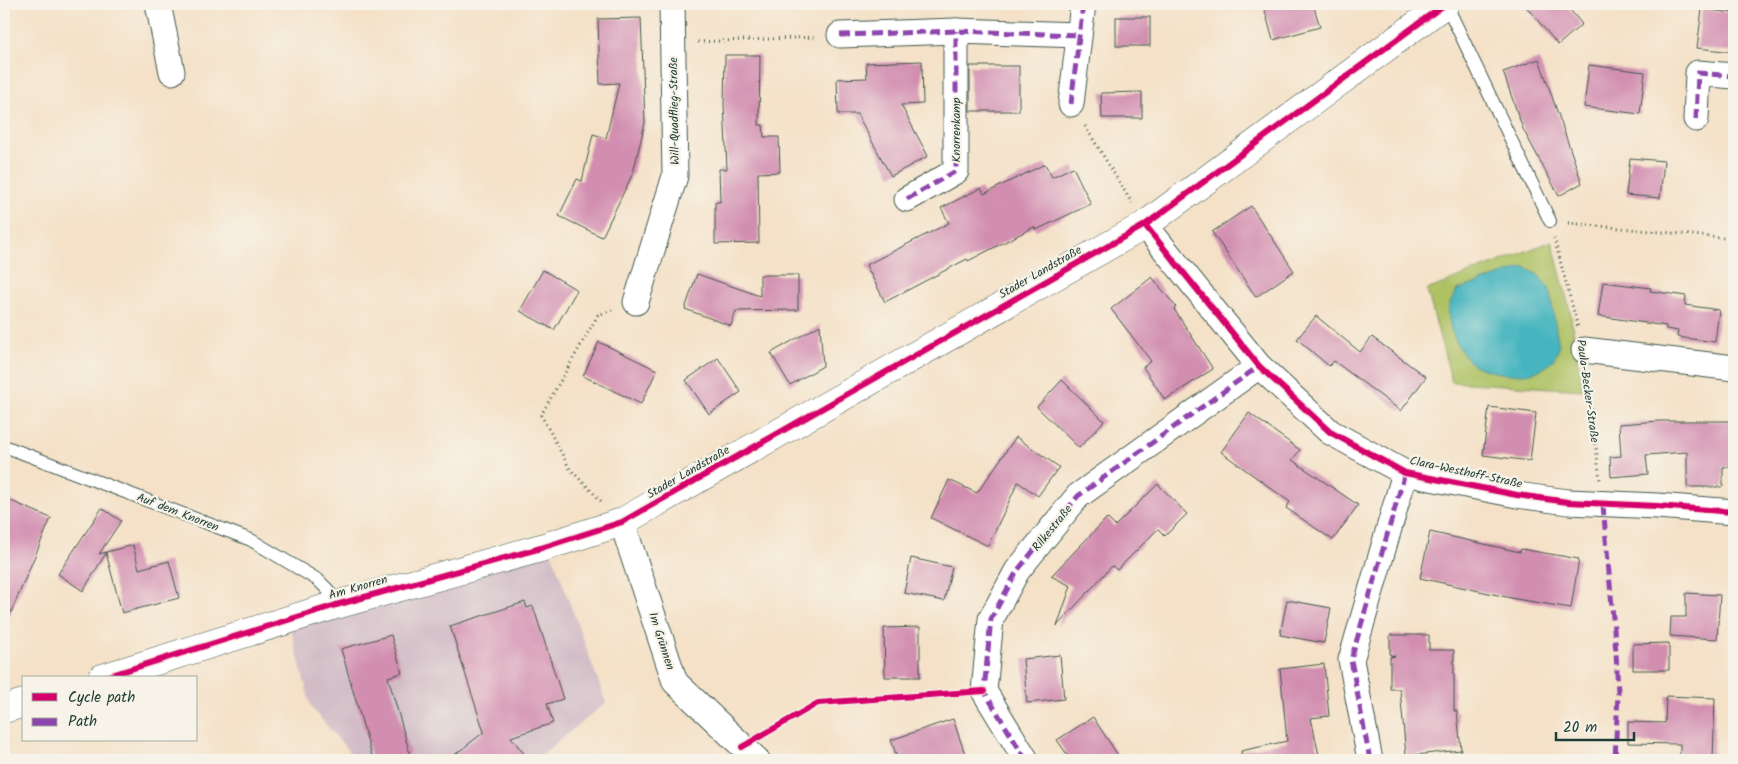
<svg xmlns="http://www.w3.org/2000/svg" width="1738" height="764" viewBox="0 0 1738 764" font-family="Kalam,sans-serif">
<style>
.industrial{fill:#d2bdc7}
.green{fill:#aec164;stroke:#667f4c}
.water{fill:#46b5bf;stroke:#32797a}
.building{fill:#d28eb0}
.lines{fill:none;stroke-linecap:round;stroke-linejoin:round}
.lane-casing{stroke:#3f564a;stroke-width:14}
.street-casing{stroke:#3f564a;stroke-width:27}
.secondary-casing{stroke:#3f564a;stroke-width:29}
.path{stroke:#3f564a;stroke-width:3;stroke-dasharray:1 4;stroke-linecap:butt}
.lane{stroke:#fff;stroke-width:12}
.street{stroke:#fff;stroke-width:25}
.secondary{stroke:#fff;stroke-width:28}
.quiet{stroke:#8e44ad;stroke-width:5;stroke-dasharray:10 5;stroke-linecap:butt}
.cycleway-casing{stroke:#f7f3e8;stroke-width:9}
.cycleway{stroke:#d6006c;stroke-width:6}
.labels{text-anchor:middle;stroke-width:4.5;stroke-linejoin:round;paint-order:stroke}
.street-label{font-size:12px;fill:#1f3d34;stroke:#f7f3e8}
</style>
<rect width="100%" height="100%" fill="#f7f3e8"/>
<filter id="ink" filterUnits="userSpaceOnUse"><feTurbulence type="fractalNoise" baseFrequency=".02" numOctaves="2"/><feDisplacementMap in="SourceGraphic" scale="10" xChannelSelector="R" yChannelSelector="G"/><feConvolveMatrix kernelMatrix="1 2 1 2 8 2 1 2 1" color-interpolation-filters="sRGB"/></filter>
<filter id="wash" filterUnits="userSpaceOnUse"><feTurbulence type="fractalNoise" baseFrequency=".0096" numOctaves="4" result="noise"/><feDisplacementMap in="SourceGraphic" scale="20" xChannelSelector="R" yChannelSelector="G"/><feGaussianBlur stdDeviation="1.12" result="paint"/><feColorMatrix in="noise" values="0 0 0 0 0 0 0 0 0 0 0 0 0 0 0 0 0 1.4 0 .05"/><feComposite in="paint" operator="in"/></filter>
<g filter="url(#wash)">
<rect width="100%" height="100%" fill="#f4e1c7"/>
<!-- industrial -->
<path class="industrial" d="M551,551L606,703L535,760H356L311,707L290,626Z"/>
<!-- green -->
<path class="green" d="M1552,241L1570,311L1583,390L1452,382L1427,290Z"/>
<!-- water -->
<path class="water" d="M1525,267L1538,275L1549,288L1559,347C1552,376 1519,377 1495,372C1488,370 1480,369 1474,365C1459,355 1446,325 1449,307C1450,301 1455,295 1457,290Z"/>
<g id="blocks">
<!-- building -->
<g class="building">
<path d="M1263,4H1313L1320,27L1273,40Z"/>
<path d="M1524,4H1565L1582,24L1558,45Z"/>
<path d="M1702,9L1734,13V52L1697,48Z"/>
<rect x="1116" y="17" width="34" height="29"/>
<path d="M641,18L645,123L633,173L602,237L559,216L577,179L582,181L593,134L606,138L619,83L600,84L598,19Z"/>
<path d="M725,55H760L759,125H763L764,137H779L780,172L758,173L759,243L715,244V202H720L719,169H727L724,104Z"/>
<path d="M1539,59L1582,183L1559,196L1523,129L1503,72Z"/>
<path d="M922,61L923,104L901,105L928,156L891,176L857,114H838L837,79L867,78L866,63Z"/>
<path d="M1589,65L1645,72L1640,114L1584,107Z"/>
<rect x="970" y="66" width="49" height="45"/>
<path d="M1142,92V118H1102L1101,93Z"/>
<path d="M1630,158L1664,161L1660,198L1626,195Z"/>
<path d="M1045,164L1052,177L1073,167L1091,204L1036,230L1034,227L968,261L967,259L885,302L866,265L949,223L941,208L981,188L984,194Z"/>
<path d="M1251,206L1294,271L1256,297L1212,232Z"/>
<path d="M543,270L577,290L554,330L520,311Z"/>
<path d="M697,274L760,296V275H798V310L736,311L731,326L685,309Z"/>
<path d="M1152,277L1176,307L1174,309L1213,369L1165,400L1143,367L1151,361L1111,309Z"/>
<path d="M1603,282L1651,288L1650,291L1686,296L1685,305L1719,310L1715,342L1677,337L1678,331L1666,329V326L1598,316Z"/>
<path d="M1316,316L1360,352L1372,337L1426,377L1401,411L1334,361L1329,366L1297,339Z"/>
<path d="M820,325L823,366L790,385L771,353Z"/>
<path d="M599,342L657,370L641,404L583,376Z"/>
<path d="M718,358L741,392L709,414L686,380Z"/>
<path d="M1062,380L1104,421L1079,448L1037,407Z"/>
<path d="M1489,407L1536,413L1530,461L1483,455Z"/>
<path d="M1249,413L1300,450L1292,460L1358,505L1333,540L1286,508L1290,502L1221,452Z"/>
<path d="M1660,421H1732V430H1734V467H1723V487H1687V452L1646,455L1648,474L1611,477L1610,457L1621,456L1619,424Z"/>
<path d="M1016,437L1059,467L1038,496L1018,482L988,546L931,518L949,480L977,493Z"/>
<path d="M1158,484L1187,514L1165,536L1158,529L1117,570L1112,566L1057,626L1071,586L1051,576L1107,518L1115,526Z"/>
<path d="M4,498L51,518L4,629Z"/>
<path d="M102,508L121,521L99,554L133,545L139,569L169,561L179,598L122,613L106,553L83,591L58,574Z"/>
<path d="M1430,532L1520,552L1521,549L1579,559L1571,608L1516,599L1420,578Z"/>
<path d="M911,558L952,567L944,601L904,593Z"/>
<path d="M1686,593L1720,595L1717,639L1670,636L1671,617H1686Z"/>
<path d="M1287,600L1331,608L1324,643L1280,635Z"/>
<path d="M525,602L527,608L533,606L563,699L547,704L553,723L511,737L529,760H448L484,732L450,626Z"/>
<path d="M920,627V677H885L884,628Z"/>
<path d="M391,635L402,673L388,677L410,754L387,760H373L341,649Z"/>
<path d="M1390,635H1429V650H1454V711H1457L1461,750L1406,756L1400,689H1390V657L1395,656L1390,655Z"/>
<path d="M1669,643V670H1633V644Z"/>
<path d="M1060,655L1064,699L1027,703L1023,659Z"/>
<path d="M1324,664L1329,716L1311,718L1320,760H1242L1241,751L1287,741L1280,669Z"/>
<path d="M1666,696L1715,698L1713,760H1680V744L1628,743V722L1665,723Z"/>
<path d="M1093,717L1121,760H1071L1057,740Z"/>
<path d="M953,719L967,760H898L891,740Z"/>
</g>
</g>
</g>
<g filter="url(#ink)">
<use href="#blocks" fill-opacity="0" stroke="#3f564a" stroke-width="1"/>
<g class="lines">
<defs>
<g id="lane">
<path d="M1446,4L1550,221"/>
<path d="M4,446L251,540L318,580L328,590L336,605"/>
</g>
<g id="street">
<path d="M158,4L172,72"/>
<path d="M840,35L956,31L1079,35"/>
<path d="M1071,104L1083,4"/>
<path d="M1696,119L1698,73L1734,76"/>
<path d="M907,199L956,171V31"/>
<path d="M1145,225L1259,366L1330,432L1405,473L1517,495L1568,502L1657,506L1734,512"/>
<path d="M636,302L675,176L672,4"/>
<path d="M1584,350L1734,368"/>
<path d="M622,522L675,682L757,760"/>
<path d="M1026,760L984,691L991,619L1017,571L1078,496L1259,366"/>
<path d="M1370,760L1351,660L1405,473"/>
</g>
<g id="secondary">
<path d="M102,678L336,605L541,548L622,522L1145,225L1445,4"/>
<path d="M4,709L24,703"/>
</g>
</defs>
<!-- lane casing -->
<use href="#lane" class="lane-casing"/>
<!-- street casing -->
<use href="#street" class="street-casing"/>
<!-- secondary casing -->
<use href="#secondary" class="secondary-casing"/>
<!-- path -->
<g class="path">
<path d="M698,42L817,37"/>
<path d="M1085,126L1132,203"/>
<path d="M1568,223L1734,239"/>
<path d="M1554,238L1578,327"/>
<path d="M1587,374L1600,480"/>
<path d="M601,501L570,469L541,415L598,315L612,310"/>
</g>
<!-- lane -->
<use href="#lane" class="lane"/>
<!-- street -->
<use href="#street" class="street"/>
<!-- secondary -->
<use href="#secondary" class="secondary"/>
<!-- quiet -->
<g class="quiet">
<path d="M840,35L956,31L1079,35"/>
<path d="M1071,104L1083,4"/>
<path d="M1696,119L1698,73L1734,76"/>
<path d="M907,199L956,171V31"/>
<path d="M1603,505L1616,652L1618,693L1615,760"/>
<path d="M1026,760L984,691L991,619L1017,571L1078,496L1259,366"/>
<path d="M1370,760L1351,660L1405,473"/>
</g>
<defs>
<g id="cycleway">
<path d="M1145,225L1259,366L1330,432L1405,473L1517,495L1568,502L1657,506L1734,512"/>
<path d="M102,678L336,605L541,548L622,522L1145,225L1445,4"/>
<path d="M742,747L818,703L984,691"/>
</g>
</defs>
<!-- cycleway casing -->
<use href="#cycleway" class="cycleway-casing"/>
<!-- cycleway -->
<use href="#cycleway" class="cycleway"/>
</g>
</g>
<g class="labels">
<!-- street labels -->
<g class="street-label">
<text transform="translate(674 111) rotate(-91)" y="4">Will-Quadflieg-Straße</text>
<text transform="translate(956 130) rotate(-90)" y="4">Knorrenkamp</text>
<text transform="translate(1040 272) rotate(-30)" y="4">Stader Landstraße</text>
<text transform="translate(1588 391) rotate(82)" y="4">Paula-Becker-Straße</text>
<text transform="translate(688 472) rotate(-30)" y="4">Stader Landstraße</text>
<text transform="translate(1466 472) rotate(12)" y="4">Clara-Westhoff-Straße</text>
<text transform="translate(178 512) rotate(21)" y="4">Auf dem Knorren</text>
<text transform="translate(1052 528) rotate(-51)" y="4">Rilkestraße</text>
<text transform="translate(358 587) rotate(-16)" y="4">Am Knorren</text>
<text transform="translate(662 641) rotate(72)" y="4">Im Grünnen</text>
</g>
</g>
<!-- margin -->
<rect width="1738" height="764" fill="none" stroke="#f7f3e8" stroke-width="20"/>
<!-- legend -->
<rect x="22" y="676" width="175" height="65" fill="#f7f3e8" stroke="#a1aaa0"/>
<rect x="32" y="693" width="25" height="8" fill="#d6006c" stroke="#a1aaa0"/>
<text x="68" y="702" font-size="15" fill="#1f3d34">Cycle path</text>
<rect x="32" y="718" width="25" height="8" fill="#8e44ad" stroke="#a1aaa0"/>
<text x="68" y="726" font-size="15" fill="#1f3d34">Path</text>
<!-- scale -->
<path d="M1556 732v8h78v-8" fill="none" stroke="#1f3d34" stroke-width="2.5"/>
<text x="1563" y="732" font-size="15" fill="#1f3d34" stroke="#f7f3e8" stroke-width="4" paint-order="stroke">20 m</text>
</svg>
